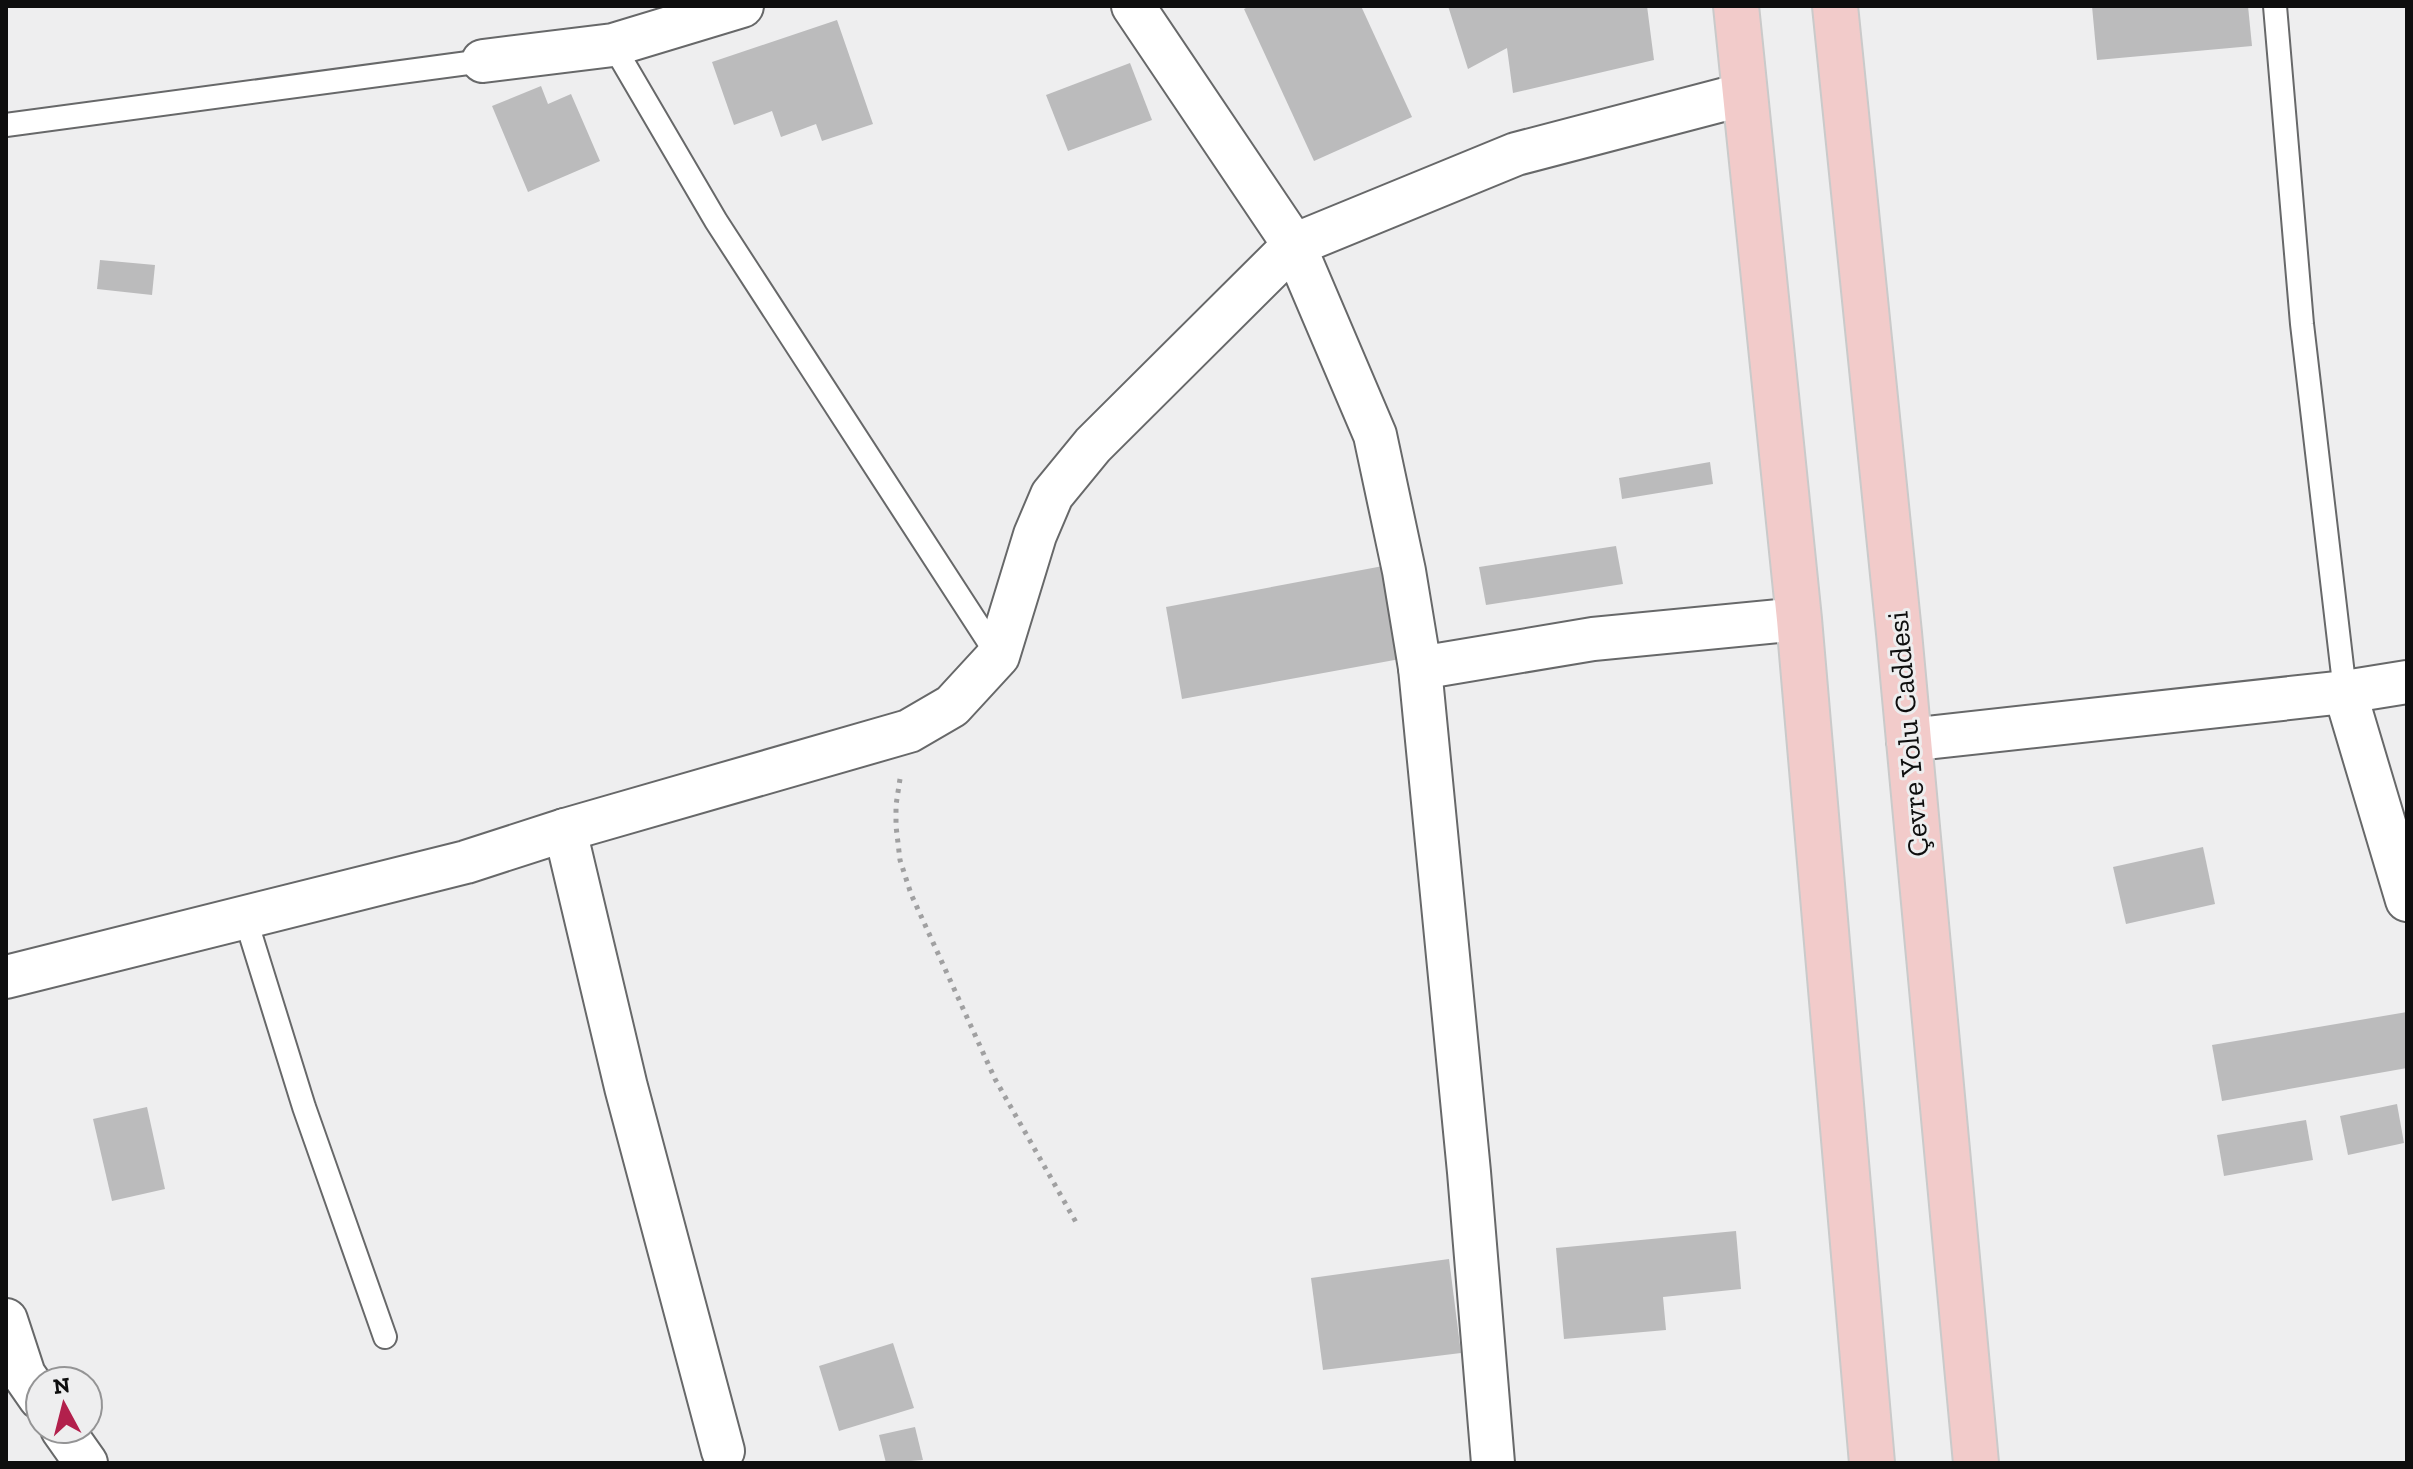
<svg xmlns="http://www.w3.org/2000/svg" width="2413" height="1469" viewBox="0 0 2413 1469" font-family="'Zilla Slab',serif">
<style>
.building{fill:#bbbbbc}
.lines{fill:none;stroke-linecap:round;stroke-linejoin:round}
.service-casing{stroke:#676869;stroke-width:26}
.minor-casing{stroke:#676869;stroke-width:46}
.trunk-casing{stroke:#cacaca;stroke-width:48}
.path{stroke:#a0a0a1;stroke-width:5;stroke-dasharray:4 6;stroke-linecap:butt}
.service{stroke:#fff;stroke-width:22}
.minor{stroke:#fff;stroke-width:42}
.trunk{stroke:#f2cbca;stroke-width:44}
.labels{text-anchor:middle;stroke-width:6;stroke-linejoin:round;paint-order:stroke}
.street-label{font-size:30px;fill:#0e0e0e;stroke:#eeeeef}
</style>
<rect width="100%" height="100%" fill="#eeeeef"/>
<!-- building -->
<g class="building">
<path d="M1250,6H1361L1412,117L1314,161L1244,9Z"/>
<path d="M1448,6H1647L1654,60L1513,93L1507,48L1468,69Z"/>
<path d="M2092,6H2248L2252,46L2097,60Z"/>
<path d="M837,20L873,124L822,141L816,124L781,137L772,111L734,125L712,62Z"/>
<path d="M1130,63L1152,120L1068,151L1046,95Z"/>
<path d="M541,86L548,104L571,94L600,161L528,192L492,106Z"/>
<path d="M100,260L155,265L152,295L97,289Z"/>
<path d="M1710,462L1713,484L1622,499L1619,478Z"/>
<path d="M1616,546L1623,584L1486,605L1479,567Z"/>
<path d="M1383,566L1400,659L1182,699L1166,607Z"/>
<path d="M2203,847L2215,904L2126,924L2113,867Z"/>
<path d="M2407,1012V1068L2222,1101L2212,1045Z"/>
<path d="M2397,1104L2404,1143L2348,1155L2340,1116Z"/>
<path d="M147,1107L165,1189L112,1201L93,1119Z"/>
<path d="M2306,1120L2313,1160L2224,1176L2217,1135Z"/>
<path d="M1736,1231L1741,1289L1663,1297L1666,1330L1564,1339L1556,1248Z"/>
<path d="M1449,1259L1461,1353L1323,1370L1311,1278Z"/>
<path d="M893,1343L914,1408L839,1431L819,1366Z"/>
<path d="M915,1427L923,1460L886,1463L879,1435Z"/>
</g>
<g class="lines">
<defs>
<g id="service">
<path d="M2275,6L2302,324L2345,692"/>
<path d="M613,45L716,221L998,656"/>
<path d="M6,125L483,61"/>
<path d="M245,917L304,1107L385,1337"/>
</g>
<g id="minor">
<path d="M1133,6L1294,245L1375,435L1404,571L1420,668L1593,639L1799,619"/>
<path d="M483,61L613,45L742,6"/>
<path d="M1420,668L1469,1172L1493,1463"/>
<path d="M2345,692L2407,900"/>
<path d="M1908,740L2345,692L2407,682"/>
<path d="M565,830L626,1087L723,1451"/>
<path d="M6,977L466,862L565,830L909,731L952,706L998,656L1035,535L1052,495L1093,445L1294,245L1516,154L1745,94"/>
<path d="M6,1320L24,1375L40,1398"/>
<path d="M62,1429L86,1463"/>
</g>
<g id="trunk">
<path d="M1736,6L1799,619L1872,1463"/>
<path d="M1835,6L1899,633L1976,1463"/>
</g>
</defs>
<!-- service casing -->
<use href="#service" class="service-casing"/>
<!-- minor casing -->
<use href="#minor" class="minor-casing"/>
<!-- trunk casing -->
<use href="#trunk" class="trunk-casing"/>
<!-- path -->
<path class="path" d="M900,779L896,805V826L900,860L911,894L995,1079L1077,1224"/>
<!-- service -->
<use href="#service" class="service"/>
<!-- minor -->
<use href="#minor" class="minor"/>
<!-- trunk -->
<use href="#trunk" class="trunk"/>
</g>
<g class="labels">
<!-- street labels -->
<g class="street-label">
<text transform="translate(1908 734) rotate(-95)" y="10">Çevre Yolu Caddesi</text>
</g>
</g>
<!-- border -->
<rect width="2413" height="1469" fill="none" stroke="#0e0e0e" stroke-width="16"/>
<!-- north arrow -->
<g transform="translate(64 1405) rotate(353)"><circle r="38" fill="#eeeeef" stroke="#949495" stroke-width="2"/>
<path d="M0-6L14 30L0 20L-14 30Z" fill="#b2204c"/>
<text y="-12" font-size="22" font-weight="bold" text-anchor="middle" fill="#0e0e0e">N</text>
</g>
</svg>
